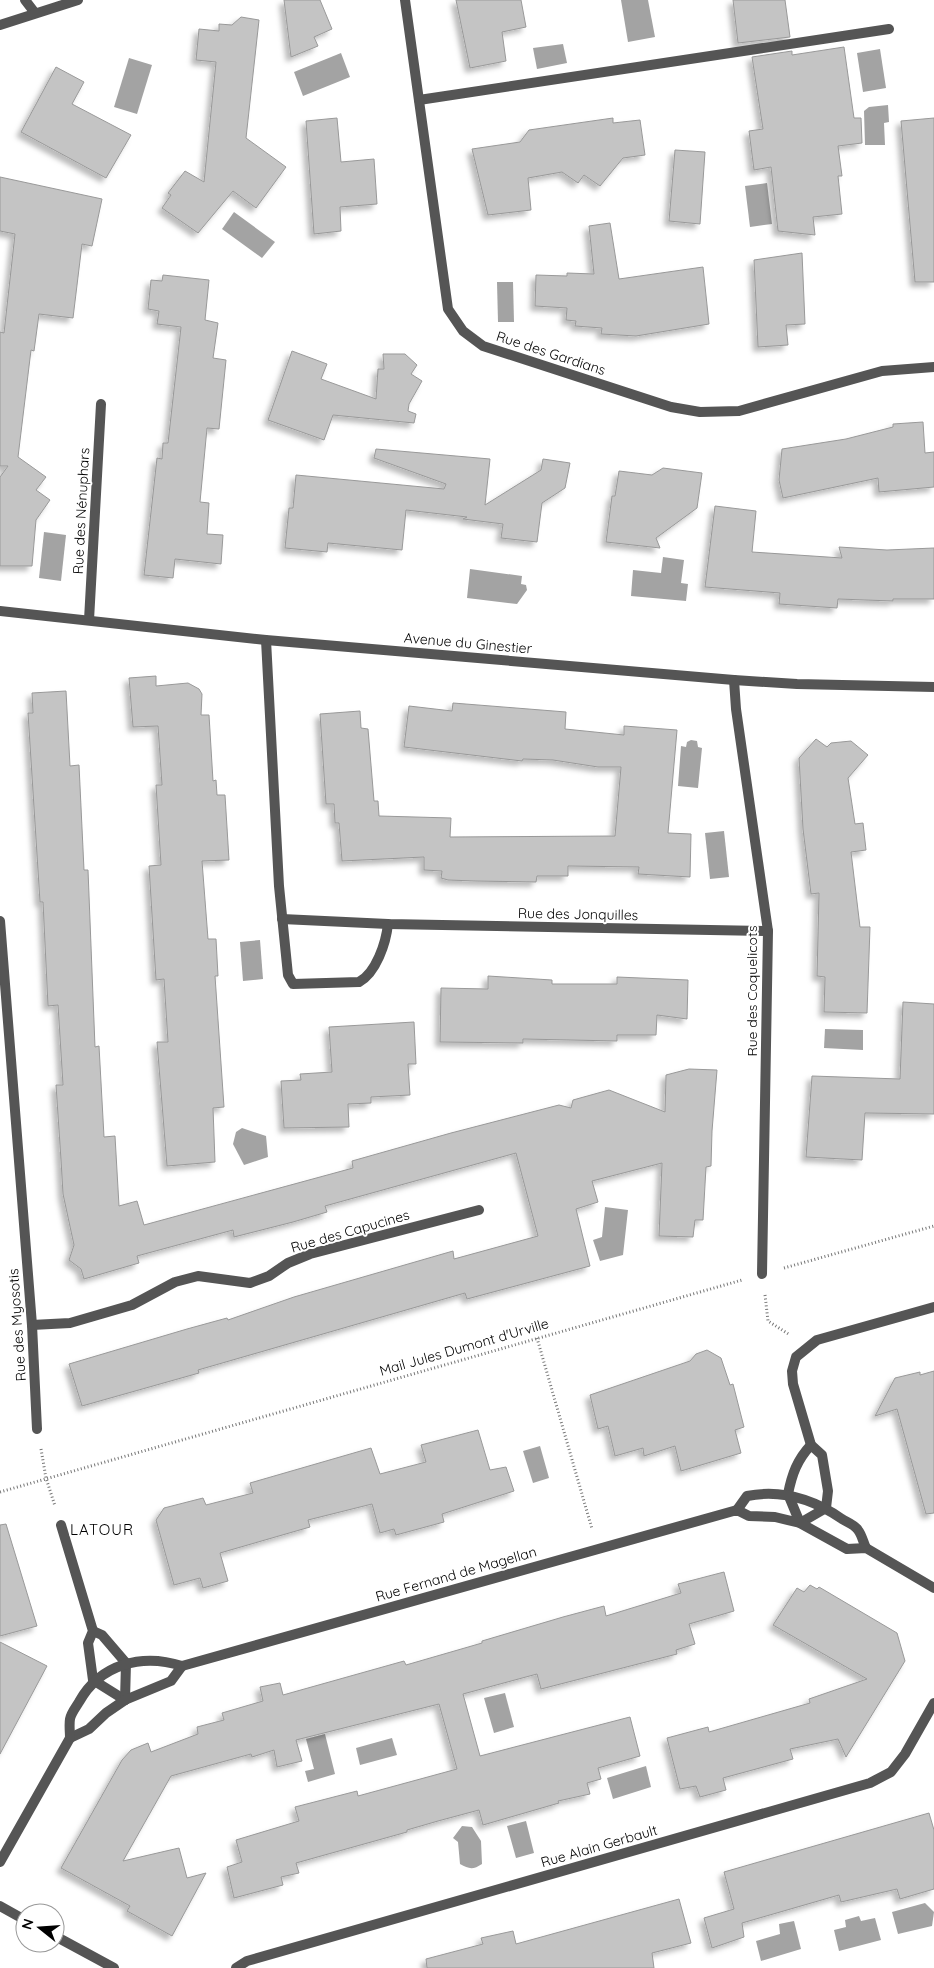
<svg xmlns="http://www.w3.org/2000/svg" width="934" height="1968" viewBox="0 0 934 1968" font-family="Quicksand,sans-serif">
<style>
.water{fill:#a3a3a3}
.building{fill:#c4c4c4;stroke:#999;filter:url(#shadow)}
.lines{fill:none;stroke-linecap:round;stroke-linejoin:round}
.path{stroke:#777;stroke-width:3;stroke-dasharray:1 2.5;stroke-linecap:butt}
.service{stroke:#555;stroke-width:10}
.minor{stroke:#555;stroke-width:10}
.labels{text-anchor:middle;stroke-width:4;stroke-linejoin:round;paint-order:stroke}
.street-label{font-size:14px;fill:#000;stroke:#fff}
.neighbourhood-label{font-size:15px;letter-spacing:1px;fill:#000;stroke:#fff}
</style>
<defs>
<filter id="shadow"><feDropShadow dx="-4.5" dy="4.5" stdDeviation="2.5" flood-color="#0004"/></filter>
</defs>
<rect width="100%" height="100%" fill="#fff"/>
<!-- water -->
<g class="water">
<path d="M621,0H648L655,37L628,42Z"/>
<path d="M563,44L567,63L537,69L533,48Z"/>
<path d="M880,49L886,88L863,92L857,53Z"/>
<path d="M341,53L350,77L303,96L294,72Z"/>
<path d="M129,58L152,65L137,114L114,107Z"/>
<path d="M888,105L889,122L884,123L885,145H865L864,111L869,107Z"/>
<path d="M767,183L772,224L750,227L745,186Z"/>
<path d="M234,212L275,242L262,258L222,229Z"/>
<path d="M497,282H513L514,322H498Z"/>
<path d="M44,532L66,535L61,581L39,578Z"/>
<path d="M663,557L684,560L681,583L688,584L686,601L631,596L633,570L661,573Z"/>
<path d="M470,569L522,576L521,584L526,585L527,590L517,604L467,598Z"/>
<path d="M691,740L697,741L698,747L702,748L698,788L678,786L681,746L686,747L687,742Z"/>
<path d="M724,831L729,877L710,879L705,833Z"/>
<path d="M260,940L263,979L243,981L240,942Z"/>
<path d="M825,1029L863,1030V1050L824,1048Z"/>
<path d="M242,1128L266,1136L268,1157L244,1165L233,1144L236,1132Z"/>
<path d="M605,1207L628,1210L623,1255L600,1261L593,1240L602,1237Z"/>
<path d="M540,1446L549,1478L533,1483L523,1451Z"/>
<path d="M505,1693L514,1727L494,1733L484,1698Z"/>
<path d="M325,1734L335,1774L308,1782L305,1771L314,1769L306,1739Z"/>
<path d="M392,1738L397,1755L360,1765L356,1748Z"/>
<path d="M646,1766L651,1787L613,1799L607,1778Z"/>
<path d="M526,1821L534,1853L516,1858L507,1826Z"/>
<path d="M462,1826L472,1827L481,1841L482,1864C473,1870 469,1869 460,1864L458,1842L453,1838Z"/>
<path d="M925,1903L934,1912L932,1926L898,1934L892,1912Z"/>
<path d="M859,1916L861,1921L875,1918L881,1940L839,1951L834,1930L846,1927L845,1920Z"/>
<path d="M794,1921L801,1949L761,1961L756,1941L780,1934L779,1924Z"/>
</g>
<!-- building -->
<g class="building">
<path d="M284,0H320L332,29L314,37L318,46L291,57Z"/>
<path d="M456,0H521L526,27L502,32L506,61L470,68Z"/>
<path d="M733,0H785L790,37L738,43Z"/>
<path d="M241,17L259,20L246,138L286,167L256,208L233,191L198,233L162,208L171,195L168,193L185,171L204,182L216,62L196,60L199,29L219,31V24L232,25Z"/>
<path d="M844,47L854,118H861L862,143L838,146L842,176H838L842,214L813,217L815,235L778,231L771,167L754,170L749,131L763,129L752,57L792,51V55Z"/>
<path d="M56,67L84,82L72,104L131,135L106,178L21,132Z"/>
<path d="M337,118L341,162L374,159L377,204L340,207L341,231L314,234L306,121Z"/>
<path d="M613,118V123L640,120L645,155L623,158L600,186L584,175L578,183L562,172L528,178L531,210L488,215L472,149L520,142L529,130Z"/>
<path d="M934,118V282H915L901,121Z"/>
<path d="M675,150L705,152L700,224L669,221Z"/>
<path d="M0,177L102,199L92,246L82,244L73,318L39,314L34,351L31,350L18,457L46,477L36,490L50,500L36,520L32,566H0V477L8,466H0V332L4,333L15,234L0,231Z"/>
<path d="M610,223L619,279L703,267L709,324L636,336L601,334L602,328L575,326L576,321L566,320L567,308L535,306L536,275L567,276V273L594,274L589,226Z"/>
<path d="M802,253L805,324L786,325L788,345L758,347L754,260Z"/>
<path d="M163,275L209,280L205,320L218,323L213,358L226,360L219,429L207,428L200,502L209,503L207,534L223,535L221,564L175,559L173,578L144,575L157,458L162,459L163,443H168L181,327L157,324L159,311L148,309L151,280L162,281Z"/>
<path d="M292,351L327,364L321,379L376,399L378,369H384L383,354H405L417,365L411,374L422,381L409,404L408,411L416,414L414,423L333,415L324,440L268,420Z"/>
<path d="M923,422L925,453L934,452V487L879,492L878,478L783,498L779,480L782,449L846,439L893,427V424Z"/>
<path d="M376,449L490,459L485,505L541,470L543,459L570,463L565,488L542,503L537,542L501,538L503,524L463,519L467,517L406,510L402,550L328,543L327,552L285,548L289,508H293L296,475L444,489L446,484L374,458Z"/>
<path d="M663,468L702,473L697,508L656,538L660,548L606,542L612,496H615L619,471L652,475Z"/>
<path d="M715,506L756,511L752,552L842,558L839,547L887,550L934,548V599H893V601L838,599L837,608L779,604L780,593L705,587Z"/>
<path d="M156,676V686L188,683L199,689L202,694L201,715H209L213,781L216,780L217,795H225L229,860L202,861L208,939H216L218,976H215L224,1107L213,1108L215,1162L167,1166L157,1042H168L164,979L156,980L149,866L161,865L156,785H162L158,726L133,727L129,678Z"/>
<path d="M66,691L70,766L79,765L84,870H88L95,1047L99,1046L104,1137L115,1136L119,1206L137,1201L144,1225L353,1168L352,1161L451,1133L559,1105L571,1108L573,1100L609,1090L665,1112L666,1075L689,1069L717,1070L712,1131L711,1166L706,1167L703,1220H695L693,1237L659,1236L662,1163L592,1181L598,1202L576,1209L590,1266L467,1299L465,1293L198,1370L199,1373L82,1406L69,1364L187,1329L227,1318L228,1320L294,1297L453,1251L454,1259L538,1236L516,1153L325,1206L327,1212L293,1222L234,1237L233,1230L137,1256L139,1263L84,1279L81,1269L69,1260L74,1245L63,1194L61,1160L56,1085H63L58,1005L48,1006L43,902H40L28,713H33L32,693Z"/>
<path d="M453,703L566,712L565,729L624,735V726L677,730L668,833L691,834L690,877L638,874L639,867L568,866V876H537L536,882L475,881L448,880L441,878L442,871L424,870V857L342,861L339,823H335L334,804H326L320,714L360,711L361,728L368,729L374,801H378L379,816L451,818L450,837L615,836L621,767H598L553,760L523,759L522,761L404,747L409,706L452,711Z"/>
<path d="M816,739L827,747L831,743L851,741L868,755L848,778L855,824L863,823L866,850L851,852L860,927H870L867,1013L824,1012L825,977L817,976L819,893L811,894L803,829L799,758Z"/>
<path d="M488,976L552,980V984H617V977L688,980L687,1019L657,1015L656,1035H617V1041L523,1039V1043L440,1042L441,988L488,989Z"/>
<path d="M903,1002L934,1004V1114L865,1113L862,1160L806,1157L812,1076L900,1079Z"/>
<path d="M414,1022L416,1064H408L410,1095L371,1097V1103L348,1104L349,1127L284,1128L281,1081L301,1080L300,1074L332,1072L329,1027Z"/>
<path d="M707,1350L721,1358L730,1385L733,1384L744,1427L735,1430L741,1453L681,1471L675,1446L644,1456L643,1448L615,1456L608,1426L598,1429L590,1395L690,1361L696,1354Z"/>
<path d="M934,1371V1513L926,1514L897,1409L875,1416L895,1378L920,1372V1375Z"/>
<path d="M478,1430L490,1470L506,1467L514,1491L442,1514L444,1522L396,1535L394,1529L380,1533L372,1504L308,1520L310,1527L220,1553L228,1581L203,1588L200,1578L174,1585L156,1520L164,1508L203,1498L206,1505L253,1493L250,1483L371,1448L380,1474L426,1462L421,1445Z"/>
<path d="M6,1524L37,1626L0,1636V1525Z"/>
<path d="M724,1572L734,1611L689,1624L695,1644L676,1650L677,1654L541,1689L537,1674L463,1694L480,1756L630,1717L640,1756L598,1768L601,1779L587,1783L590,1794L558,1801L559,1803L483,1825L479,1810L438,1821L407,1830V1832L296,1863L299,1873L281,1877L283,1885L234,1898L227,1867L242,1862L236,1840L299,1821L295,1807L357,1791L358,1796L457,1769L439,1704L296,1740L302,1761L277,1767L274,1750L252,1757L251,1754L171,1776L123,1861L179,1848L187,1878L206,1873L172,1936L127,1911L130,1906L61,1868L122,1760L131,1750L148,1743L151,1752L198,1734L197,1727L224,1720L222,1713L263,1701L260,1687L280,1683L283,1695L404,1661L406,1665L482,1643V1641L563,1617L604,1606L606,1616L681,1593L678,1584Z"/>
<path d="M810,1585L817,1589L819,1587L897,1633L905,1661L846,1757L838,1739L790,1749L793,1759L723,1778L726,1790L700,1797L696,1786L680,1789L667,1738L708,1727L709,1732L810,1703L809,1699L867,1679L773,1625L797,1588L804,1592Z"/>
<path d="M0,1642L47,1666L0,1754Z"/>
<path d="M929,1813L934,1830V1889L900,1899L897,1889L841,1902L839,1895L742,1923L744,1937L712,1948L704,1918L734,1909L724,1872Z"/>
<path d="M679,1899L691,1943L652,1953L654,1968H427L426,1959L483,1944L481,1938L513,1931L516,1944Z"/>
</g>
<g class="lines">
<!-- path -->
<g class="path">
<path d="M784,1268L934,1226"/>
<path d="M765,1295L768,1321L790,1335"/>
<path d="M537,1338L592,1529"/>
<path d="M41,1449L46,1478L55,1506"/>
<path d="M0,1492L742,1280"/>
</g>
<!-- service -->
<path class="service" d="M419,100L889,29"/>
<!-- minor -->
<g class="minor">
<path d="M25,0L35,13"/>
<path d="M405,0L448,309L463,331L483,346L671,407L700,412L739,411L882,371L934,367"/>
<path d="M0,25L78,0"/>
<path d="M0,611L266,640L734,680L797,684L934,687"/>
<path d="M89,620L101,404"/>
<path d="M266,640L279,886L288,975L293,984L359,982C376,973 386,943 388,924"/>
<path d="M734,680L736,709L768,931L762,1274"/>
<path d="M282,919L388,924L768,931"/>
<path d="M0,921L32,1325L37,1429"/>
<path d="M32,1325L70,1323L132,1305L175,1282L198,1276L250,1283L269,1276L288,1263L310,1254L479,1210"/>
<path d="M788,1494L800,1523L826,1508"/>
<path d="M788,1494C792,1474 797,1460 811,1445"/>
<path d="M826,1508L828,1491L822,1455L811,1445L793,1384L792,1371L796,1357L817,1340L934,1307"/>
<path d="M737,1510L747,1496C782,1489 813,1499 842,1519C847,1522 855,1525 858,1530C862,1535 863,1542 866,1548"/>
<path d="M61,1525L93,1631L88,1643L93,1680"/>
<path d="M93,1631L102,1635L126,1663"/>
<path d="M93,1680L125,1700"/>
<path d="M125,1700L126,1663"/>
<path d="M70,1738L89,1729L106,1713L125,1700L171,1681L182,1666"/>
<path d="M0,1862L70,1738C70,1732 69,1725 70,1719C71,1713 76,1707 79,1702C100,1664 142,1653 182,1666L737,1510L749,1516L775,1517L800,1523L847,1549L866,1548L934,1588"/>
<path d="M0,1906L25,1920"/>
<path d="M55,1936L114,1968"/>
<path d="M236,1968L247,1961L870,1783L891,1772L905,1754L934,1703"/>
</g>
</g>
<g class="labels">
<!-- street labels -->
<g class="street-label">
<text transform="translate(551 353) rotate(18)" y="5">Rue des Gardians</text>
<text transform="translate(81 511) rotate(-87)" y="5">Rue des Nénuphars</text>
<text transform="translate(468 643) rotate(5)" y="5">Avenue du Ginestier</text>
<text transform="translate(578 914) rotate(1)" y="5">Rue des Jonquilles</text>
<text transform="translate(752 991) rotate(-90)" y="5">Rue des Coquelicots</text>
<text transform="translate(350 1231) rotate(-16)" y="5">Rue des Capucines</text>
<text transform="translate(17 1325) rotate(-94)" y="5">Rue des Myosotis</text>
<text transform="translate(464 1347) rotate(-16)" y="5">Mail Jules Dumont d'Urville</text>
<text transform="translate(456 1574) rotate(-16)" y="5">Rue Fernand de Magellan</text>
<text transform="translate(599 1846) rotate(-16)" y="5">Rue Alain Gerbault</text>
</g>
<!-- neighbourhood labels -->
<g class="neighbourhood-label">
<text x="102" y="1535">LATOUR</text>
</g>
</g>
<!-- north arrow -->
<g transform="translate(40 1928) rotate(287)"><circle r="24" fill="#ffffff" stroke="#999999"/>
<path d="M0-4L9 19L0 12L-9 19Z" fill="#000000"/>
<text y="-8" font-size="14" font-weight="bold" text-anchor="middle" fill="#000000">N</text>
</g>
</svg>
